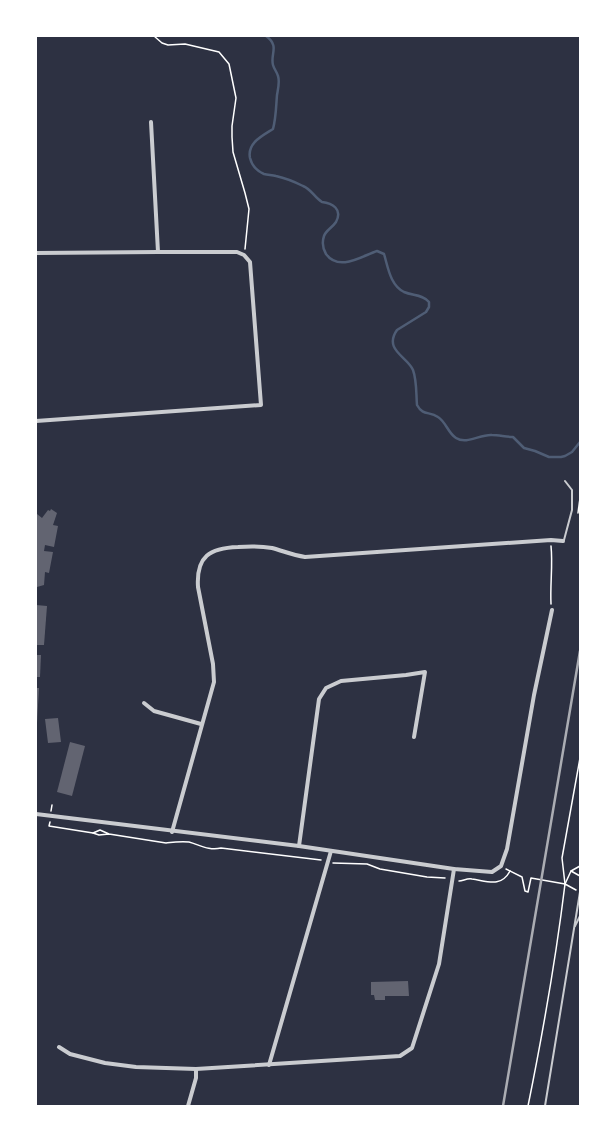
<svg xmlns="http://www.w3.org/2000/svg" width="616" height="1142" viewBox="0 0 616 1142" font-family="Lato,sans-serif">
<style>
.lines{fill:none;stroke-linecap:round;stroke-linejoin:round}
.stream{stroke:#4f5d75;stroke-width:2.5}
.building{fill:#626471}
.path{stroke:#fff;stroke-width:1.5}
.service{stroke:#caccd0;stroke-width:2}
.minor{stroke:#caccd0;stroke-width:4}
.rail{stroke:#abadb3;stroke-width:2.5}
</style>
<rect width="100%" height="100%" fill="#2d3142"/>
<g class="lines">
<!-- stream -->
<path class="stream" d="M266,36C280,46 270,54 273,65C274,69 277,72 278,76C280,82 278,89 277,95C276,107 276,118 273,129C262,136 247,143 250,158C252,166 257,171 264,174C268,175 272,175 276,176C285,178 295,182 303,186C311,189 314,197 322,202C332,203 343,209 336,222C332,228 326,230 324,236C322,242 323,249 326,254C339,272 362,256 377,251L384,254C388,267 390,285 404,292C413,296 422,294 429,302V307L426,312L397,330C383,350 408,357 413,370C417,381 416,394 417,405C423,416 429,411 438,417C446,422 448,433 456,438C467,445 480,434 492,435C499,435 506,437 513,437L524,448L535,451L549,457H561L565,456L572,452L580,442"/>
</g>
<!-- building -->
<g class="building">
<path d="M51,509L57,513L53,525L58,526L54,547L45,545L44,551L53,552L49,573L45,572L44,585L37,587L36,515L37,514L42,518L48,510L50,511Z"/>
<path d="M36,605L47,606L44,645H36Z"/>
<path d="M36,655H41L40,677H36Z"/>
<path d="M36,688H39L37,723H36Z"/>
<path d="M58,718L61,742L48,743L45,719Z"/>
<path d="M70,742L85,746L72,796L57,792Z"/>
<path d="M408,981L409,996H385V1000H375L374,995H371V982Z"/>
</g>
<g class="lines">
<!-- path -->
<g class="path">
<path d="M154,36L162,43L168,45L185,44L219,52L229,64L236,98L232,126V137L233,152L245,193L249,209L245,249"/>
<path d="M578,513L580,498"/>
<path d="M551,546C553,565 550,584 551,604"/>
<path d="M51,811L52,805"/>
<path d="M50,822L49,826L93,833"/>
<path d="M109,834L100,830L93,833L99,835L109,834L166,843C174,842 181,841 189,842C200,845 209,851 221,848L321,860"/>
<path d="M333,863L367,864L380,869L427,877L445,878"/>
<path d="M506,869L522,877L525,891L528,892L531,878L565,884"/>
<path d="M571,871L580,866"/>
<path d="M459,881C463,881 467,878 472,879C487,881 501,888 510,871"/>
<path d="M565,884L562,858L580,758"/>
<path d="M565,884L571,871L580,876"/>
<path d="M528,1106C543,1032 556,958 565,884L576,890"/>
</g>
<!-- service -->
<g class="service">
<path d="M564,540L572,510V490L565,481"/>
<path d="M575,926L580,916"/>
<path d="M545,1106L580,892"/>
</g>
<!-- minor -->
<g class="minor">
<path d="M151,122L158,252"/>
<path d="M36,253L158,252H237L244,255L250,262L261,405L36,421"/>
<path d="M144,703L154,711L201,724"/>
<path d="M36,814L299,846L454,869L492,872L501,866L507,849L534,695L552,610"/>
<path d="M172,832L214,682L213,664L198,587C196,556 210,548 238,547C250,546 261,546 272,548C283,551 293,555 305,557L551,540L563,541"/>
<path d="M299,846L319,699L326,688L341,681L406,675L425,672L414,737"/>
<path d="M59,1047L70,1054L105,1063L136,1067L196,1069L400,1056L412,1048L439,964L454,869"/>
<path d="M269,1065L331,851"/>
<path d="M188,1106L196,1078V1069"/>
</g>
<!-- rail -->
<path class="rail" d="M503,1106L580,651"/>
</g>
<!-- border -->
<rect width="616" height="1142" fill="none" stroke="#ffffff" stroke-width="74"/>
</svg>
